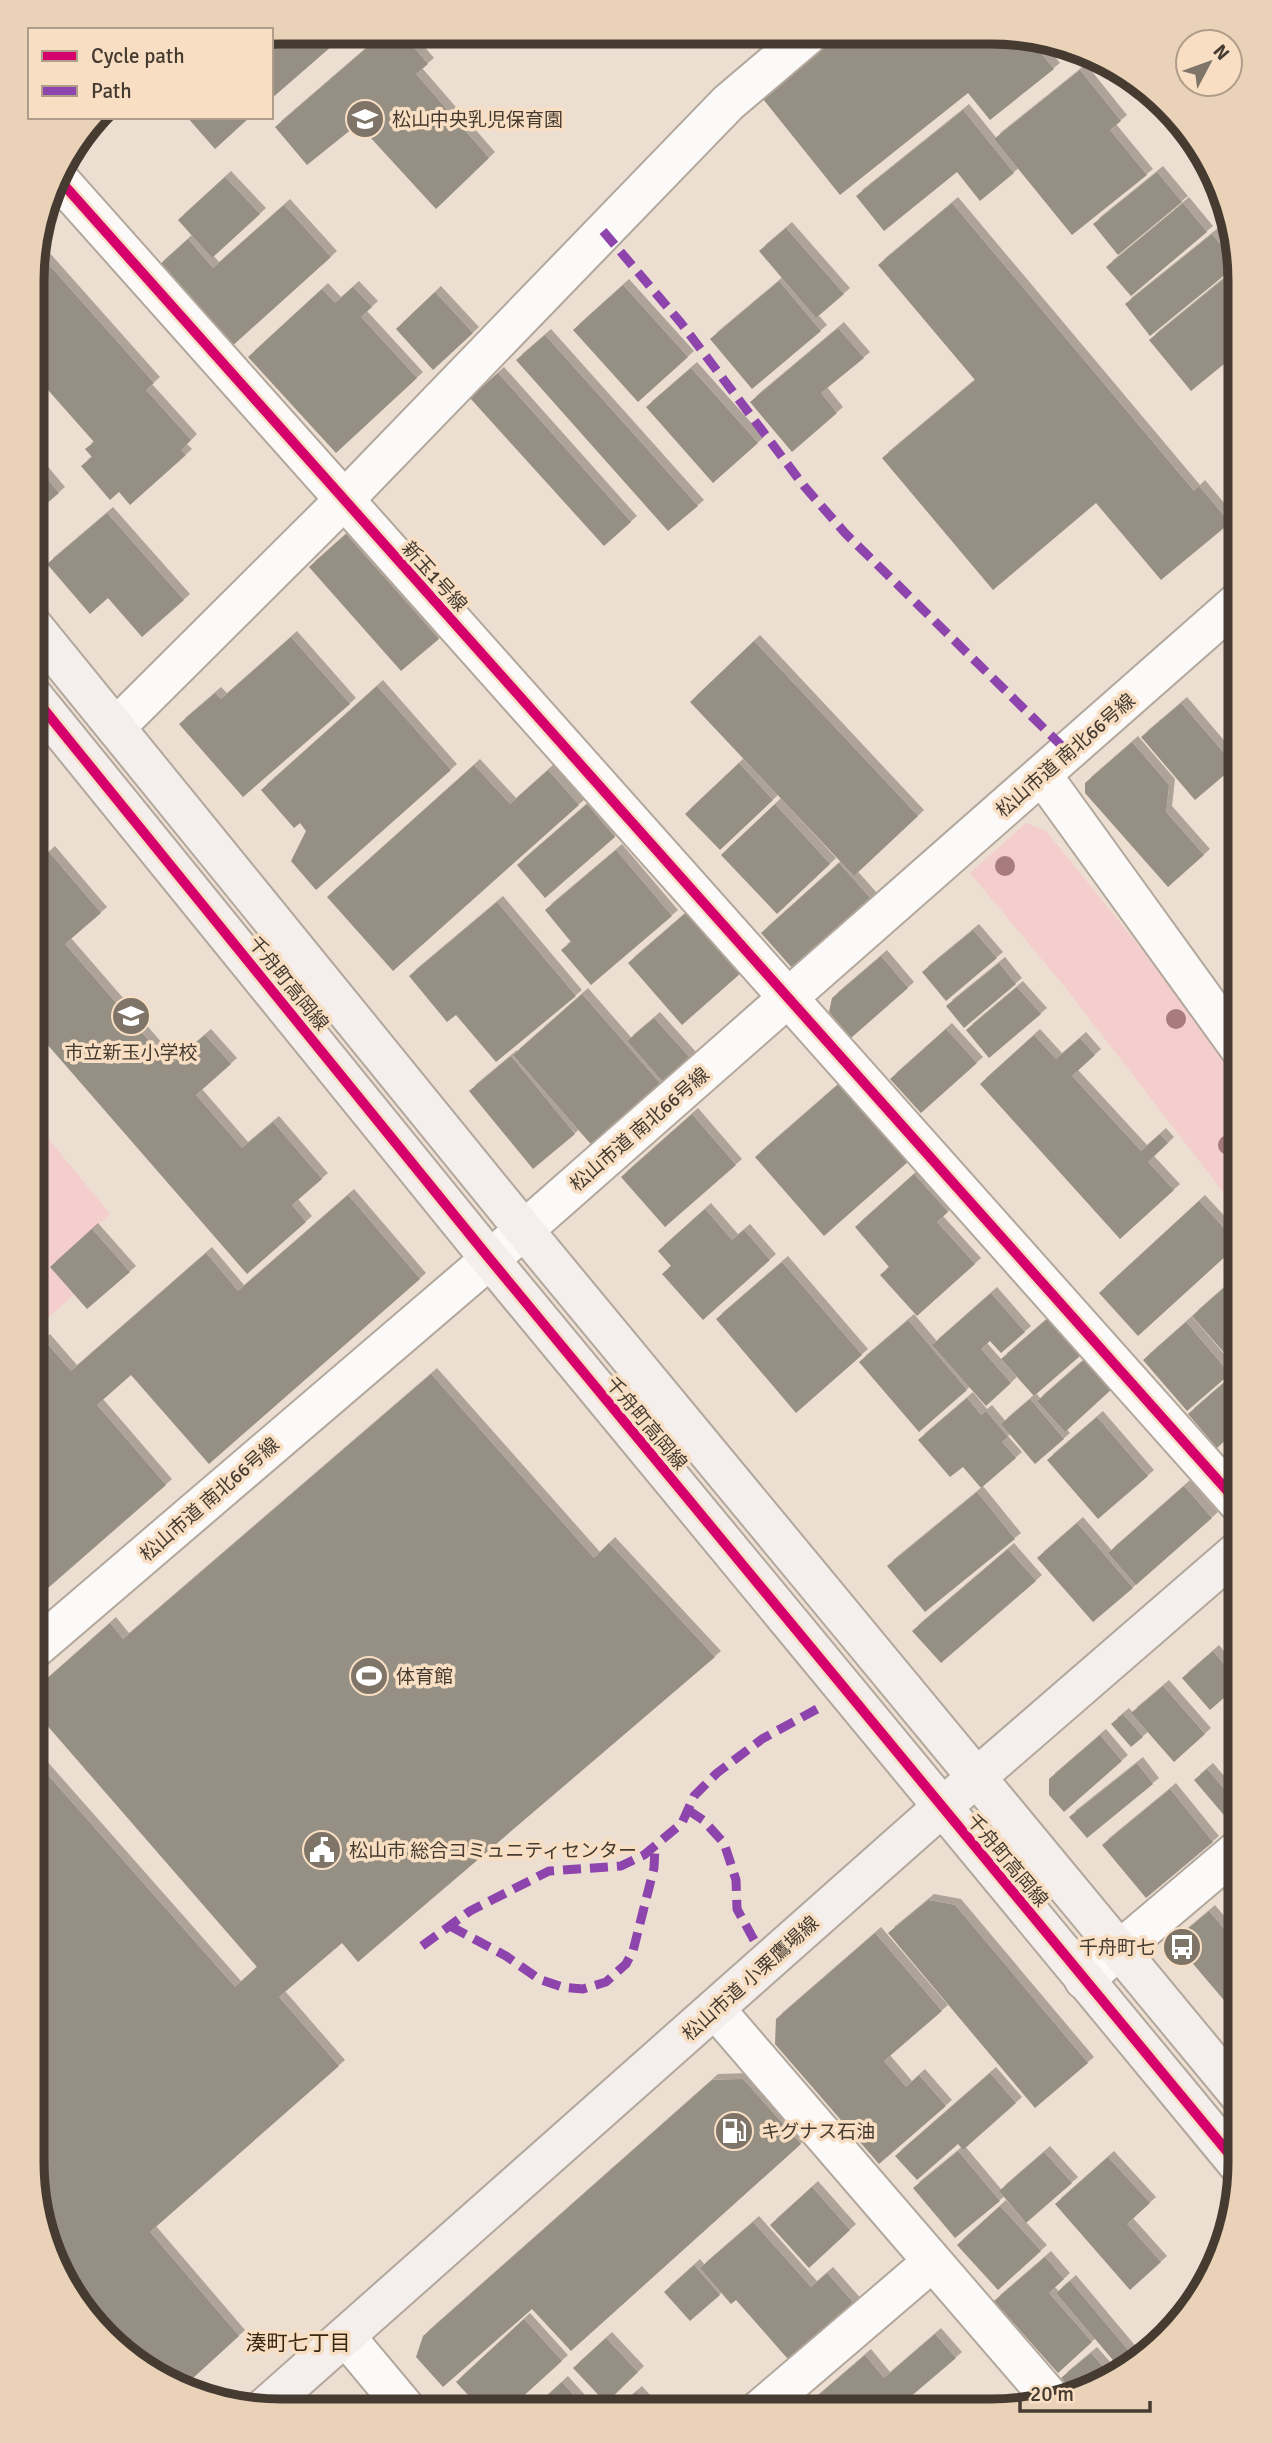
<svg xmlns="http://www.w3.org/2000/svg" width="1272" height="2443" viewBox="0 0 1272 2443" font-family="Signika,'Noto Sans JP',sans-serif">
<style>
.green{fill:#f4cecc}
.building{fill:#968f83;filter:url(#shadow)}
.lines{fill:none;stroke-linecap:round;stroke-linejoin:round}
.street-casing{stroke:#b2a79c;stroke-width:42}
.secondary-casing{stroke:#b2a79c;stroke-width:42}
.street{stroke:#fcfaf8;stroke-width:38}
.secondary{stroke:#f4efec;stroke-width:38}
.quiet{stroke:#8e44ad;stroke-width:9;stroke-dasharray:18 9;stroke-linecap:butt}
.cycleway-casing{stroke:#f8dfc4;stroke-width:15}
.cycleway{stroke:#d6006c;stroke-width:10}
.tree{fill:#a87c7e}
.labels{text-anchor:middle;stroke-width:7;stroke-linejoin:round;paint-order:stroke}
.poi-label{font-size:19px;fill:#453b30;stroke:#f8dfc4;text-anchor:start}
.street-label{font-size:19px;fill:#453b30;stroke:#f8dfc4}
.neighbourhood-label{font-size:21px;fill:#39260f;stroke:#f8dfc4}
.rim{fill:none;stroke:#453b30;stroke-width:9}
</style>
<defs>
<filter id="shadow"><feDropShadow dx="6" dy="-6" stdDeviation="0" flood-color="#0004"/></filter>
</defs>
<rect width="100%" height="100%" fill="#ecded0"/>
<!-- green -->
<g class="green">
<path d="M1026,823L1046,831L1240,1071V1214L1065,987L970,873Z"/>
<path d="M33,1120L110,1214L50,1267L74,1295L32,1331Z"/>
</g>
<!-- building -->
<g class="building">
<path d="M281,31L348,32L271,99V33Z"/>
<path d="M385,32H401L428,64L416,74L489,158L436,209L358,124L307,165L275,127Z"/>
<path d="M834,35L1040,36L1046,39L1036,47L1054,69L990,120L968,93L840,195L759,94Z"/>
<path d="M1080,70L1121,121L1110,130L1147,175L1072,235L994,139Z"/>
<path d="M963,110L1014,173L980,201L957,172L884,231L856,196Z"/>
<path d="M187,117H250L215,149Z"/>
<path d="M1157,172L1182,202L1118,255L1093,224Z"/>
<path d="M225,177L260,214L212,258L178,220Z"/>
<path d="M952,203L1194,491L1199,486L1230,523L1161,580L1096,503L993,590L882,458L975,380L878,265Z"/>
<path d="M1183,203L1207,232L1131,296L1106,267Z"/>
<path d="M284,205L331,257L230,348L157,267L188,239L213,268Z"/>
<path d="M786,228L844,294L816,318L759,251Z"/>
<path d="M1212,234L1237,265L1150,336L1125,304Z"/>
<path d="M34,248L154,383L146,390L191,440L181,450L186,455L130,505L119,492L110,500L81,466L92,457L85,449L94,442L33,373Z"/>
<path d="M1238,267L1240,351L1191,391L1149,340Z"/>
<path d="M779,281L821,331L752,389L710,339Z"/>
<path d="M623,285L688,357L638,402L573,330Z"/>
<path d="M353,287L372,307L361,317L417,378L336,453L248,357L322,289L335,303Z"/>
<path d="M435,292L473,333L433,370L396,329Z"/>
<path d="M838,328L864,358L821,393L837,413L792,452L750,402Z"/>
<path d="M545,335L698,506L668,531L516,360Z"/>
<path d="M691,368L758,443L713,483L646,407Z"/>
<path d="M498,373L631,522L604,546L470,398Z"/>
<path d="M33,462L59,493L33,515Z"/>
<path d="M107,513L184,600L142,637L108,598L90,614L47,564Z"/>
<path d="M346,534L439,639L401,671L309,567Z"/>
<path d="M291,637L350,704L243,797L179,724L215,693L221,699Z"/>
<path d="M754,641L918,816L854,876L690,702Z"/>
<path d="M377,686L451,770L316,890L291,861L306,831L300,823L294,828L261,790Z"/>
<path d="M1181,703L1235,766L1195,800L1141,737Z"/>
<path d="M1132,742L1169,785L1166,812L1204,855L1168,887L1085,793V783Z"/>
<path d="M739,763L773,800L720,850L685,814Z"/>
<path d="M474,765L510,804L548,770L579,805L393,971L327,897Z"/>
<path d="M587,804L615,837L545,898L517,865Z"/>
<path d="M775,804L830,864L777,914L721,855Z"/>
<path d="M616,850L672,916L591,985L561,950L571,942L545,910Z"/>
<path d="M49,852L101,913L65,944L170,1065L205,1035L231,1064L196,1095L242,1148L273,1122L322,1179L292,1205L306,1222L247,1274L33,1028V866Z"/>
<path d="M839,863L880,909L802,979L761,933Z"/>
<path d="M497,902L576,996L496,1062L456,1015L447,1022L409,976Z"/>
<path d="M688,911L741,973L682,1025L628,963Z"/>
<path d="M973,930L997,958L946,1001L922,972Z"/>
<path d="M881,956L908,988L851,1038L829,1012L832,998Z"/>
<path d="M999,963L1016,984L964,1028L946,1006Z"/>
<path d="M1017,987L1041,1014L989,1058L966,1030Z"/>
<path d="M582,994L665,1089L596,1150L513,1055Z"/>
<path d="M654,1018L691,1059L664,1083L627,1041Z"/>
<path d="M946,1029L977,1063L921,1113L890,1079Z"/>
<path d="M1034,1035L1056,1059L1080,1038L1095,1055L1072,1076L1141,1151L1160,1134L1168,1143L1148,1162L1174,1190L1120,1239L980,1084Z"/>
<path d="M511,1056L575,1134L533,1169L469,1091Z"/>
<path d="M841,1082L909,1161L824,1236L755,1157Z"/>
<path d="M692,1114L736,1165L665,1227L621,1177Z"/>
<path d="M914,1174L948,1212L937,1222L975,1264L917,1316L880,1275L889,1267L855,1227Z"/>
<path d="M348,1195L420,1279L209,1464L131,1375L97,1405L166,1485L32,1602V1351L44,1340L71,1371L206,1253L238,1291Z"/>
<path d="M1199,1201L1239,1244L1138,1336L1099,1293Z"/>
<path d="M705,1209L732,1240L744,1230L770,1260L703,1320L662,1274L671,1266L658,1251Z"/>
<path d="M92,1229L130,1272L87,1309L50,1267Z"/>
<path d="M782,1262L862,1355L796,1413L716,1319Z"/>
<path d="M1237,1276L1240,1279V1359L1234,1364L1192,1316Z"/>
<path d="M991,1293L1025,1332L1001,1353L990,1341L981,1349L1011,1383L986,1406L932,1345Z"/>
<path d="M1047,1319L1080,1356L1034,1396L1001,1359Z"/>
<path d="M908,1320L967,1390L919,1432L859,1362Z"/>
<path d="M1186,1322L1230,1374L1187,1411L1143,1360Z"/>
<path d="M1086,1358L1113,1388L1065,1432L1037,1401Z"/>
<path d="M431,1374L594,1558L609,1543L715,1657L358,1962L342,1943L279,1997L339,2066L150,2232L239,2336L181,2389L171,2386L117,2350L45,2242L32,2162V1757L235,1987L257,1967L32,1708V1692L110,1623L123,1639Z"/>
<path d="M1227,1380L1240,1395V1427L1217,1448L1188,1414Z"/>
<path d="M967,1398L981,1415L986,1411L1008,1437L1002,1442L1016,1458L981,1488L963,1467L950,1477L918,1440Z"/>
<path d="M1030,1399L1064,1439L1035,1464L1001,1424Z"/>
<path d="M1097,1417L1148,1476L1098,1519L1047,1460Z"/>
<path d="M1240,1432V1462L1226,1445Z"/>
<path d="M1184,1486L1212,1518L1136,1585L1108,1553Z"/>
<path d="M977,1492L1015,1539L925,1612L887,1566Z"/>
<path d="M1077,1523L1133,1588L1093,1622L1037,1558Z"/>
<path d="M1008,1549L1036,1581L941,1663L912,1631Z"/>
<path d="M1240,1615V1639L1228,1625Z"/>
<path d="M1213,1651L1240,1684L1210,1710L1182,1678Z"/>
<path d="M1163,1686L1205,1734L1174,1762L1131,1713Z"/>
<path d="M1123,1714L1143,1737L1131,1747L1111,1724Z"/>
<path d="M1100,1735L1122,1761L1064,1812L1049,1795V1779Z"/>
<path d="M1137,1763L1153,1784L1087,1838L1069,1817Z"/>
<path d="M1207,1769L1240,1807V1824L1235,1828L1194,1780Z"/>
<path d="M1170,1789L1213,1842L1146,1898L1102,1845Z"/>
<path d="M1240,1881V1908L1227,1892Z"/>
<path d="M928,1900L955,1905L1088,2063L1035,2108L888,1933Z"/>
<path d="M1209,1911L1240,1948V2019L1177,1945L1178,1937Z"/>
<path d="M875,1933L942,2011L884,2061L906,2087L919,2075L946,2106L879,2164L775,2044L776,2019Z"/>
<path d="M990,2073L1016,2103L963,2150L958,2144L917,2180L895,2156Z"/>
<path d="M743,2079L801,2144L571,2351L532,2309L443,2387L416,2357L423,2336L712,2080Z"/>
<path d="M958,2151L1000,2201L955,2238L913,2188Z"/>
<path d="M1044,2152L1072,2183L1026,2223L999,2191Z"/>
<path d="M1108,2157L1150,2203L1127,2224L1161,2262L1130,2290L1055,2204Z"/>
<path d="M812,2187L850,2230L809,2268L770,2225Z"/>
<path d="M1000,2206L1041,2251L998,2290L957,2245Z"/>
<path d="M753,2222L811,2287L827,2273L859,2309L794,2366L736,2300L731,2304L700,2268Z"/>
<path d="M1045,2257L1064,2279L1049,2293L1092,2342L1058,2373L994,2301Z"/>
<path d="M694,2265L720,2295L690,2321L664,2292Z"/>
<path d="M1070,2281L1138,2362L1130,2369L1118,2375L1114,2370L1118,2366L1056,2293Z"/>
<path d="M524,2319L562,2361L508,2410H482L456,2382Z"/>
<path d="M935,2334L956,2358L902,2404L908,2411H800L865,2355L884,2378Z"/>
<path d="M606,2338L638,2372L606,2403L573,2368Z"/>
<path d="M1091,2353L1113,2378L1076,2396L1061,2378Z"/>
<path d="M562,2382L587,2410H531Z"/>
<path d="M636,2392L653,2411L615,2410Z"/>
</g>
<g class="lines">
<defs>
<g id="street">
<path d="M56,176L1240,1505"/>
<path d="M117,726L344,500L728,103L808,35"/>
<path d="M1042,775L1240,1049"/>
<path d="M32,1651L524,1230L1240,600"/>
<path d="M1084,1980L1240,1848"/>
<path d="M715,2009L1053,2401"/>
<path d="M346,2337L407,2410"/>
<path d="M758,2411L932,2262"/>
</g>
<g id="secondary">
<path d="M33,626L524,1230L1240,2096"/>
<path d="M33,696L489,1258L1240,2167"/>
<path d="M263,2409L941,1808L1240,1549"/>
</g>
</defs>
<!-- street casing -->
<use href="#street" class="street-casing"/>
<!-- secondary casing -->
<use href="#secondary" class="secondary-casing"/>
<!-- street -->
<use href="#street" class="street"/>
<!-- secondary -->
<use href="#secondary" class="secondary"/>
<!-- quiet -->
<g class="quiet">
<path d="M603,231L681,323L804,486L845,533L1068,752"/>
<path d="M688,1810L703,1820L724,1843L736,1880L737,1909L754,1940"/>
<path d="M450,1926L506,1956L539,1979L562,1987L583,1989L606,1982L626,1964L633,1951L654,1868L655,1846"/>
<path d="M422,1946L470,1911L549,1871L621,1866L644,1855L682,1823L694,1796L717,1773L762,1739L817,1709"/>
</g>
<defs>
<g id="cycleway">
<path d="M56,176L1240,1505"/>
<path d="M33,696L489,1258L1240,2167"/>
</g>
</defs>
<!-- cycleway casing -->
<use href="#cycleway" class="cycleway-casing"/>
<!-- cycleway -->
<use href="#cycleway" class="cycleway"/>
</g>
<!-- trees -->
<g class="tree">
<circle cx="1005" cy="866" r="10"/>
<circle cx="1176" cy="1019" r="10"/>
<circle cx="1228" cy="1145" r="10"/>
</g>
<!-- icons -->
<defs>
<symbol id="school-disc" viewBox="-11 -11 22 22"><circle r="9.5" fill="#7f7468" stroke="#f8dfc4"/><path d="M0-5L7-2L0 1L-7-2ZM-4 1L0 2.5L4 1V4Q0 6-4 4Z" fill="#fff"/></symbol>
<symbol id="stadium-disc" viewBox="-11 -11 22 22"><circle r="9.5" fill="#7f7468" stroke="#f8dfc4"/><path d="M0-5a6.5 5 0 1 0 0 10a6.5 5 0 1 0 0-10ZM-3.5-1.8h7v3.6h-7Z" fill="#fff"/></symbol>
<symbol id="civic-disc" viewBox="-11 -11 22 22"><circle r="9.5" fill="#7f7468" stroke="#f8dfc4"/><path d="M-.6-6.5H3V-4.5H.6V-3L4-1V1h2V6H-6V1h2V-1L-.6-3ZM-1.2 2.5V6h2.4V2.5Z" fill="#fff"/></symbol>
<symbol id="bus-disc" viewBox="-11 -11 22 22"><circle r="9.5" fill="#7f7468" stroke="#f8dfc4"/><path d="M-5-6H5V4H4V6H2V4H-2V6H-4V4H-5ZM-3.5-4V0h7V-4ZM-3.5 1.2v1.5H-2V1.2ZM2 1.2v1.5H3.5V1.2Z" fill="#fff"/></symbol>
<symbol id="fuel-disc" viewBox="-11 -11 22 22"><circle r="9.5" fill="#7f7468" stroke="#f8dfc4"/><path d="M-5.5-6h7V0h2V4h1.3V-2.5L3-4.5l.8-.8L6-3V5H2.5V1h-1V6h-7ZM-4.2-4.7v3.2H.2V-4.7Z" fill="#fff"/></symbol>
</defs>
<g fill-rule="evenodd">
<use href="#school-disc" x="343" y="97" width="44" height="44"/>
<use href="#school-disc" x="109" y="994" width="44" height="44"/>
<use href="#stadium-disc" x="347" y="1654" width="44" height="44"/>
<use href="#civic-disc" x="300" y="1828" width="44" height="44"/>
<use href="#bus-disc" x="1160" y="1925" width="44" height="44"/>
<use href="#fuel-disc" x="712" y="2109" width="44" height="44"/>
</g>
<g class="labels">
<!-- poi labels -->
<g class="poi-label">
<text x="392" y="126">松山中央乳児保育園</text>
<text x="131" y="1059" text-anchor="middle">市立新玉小学校</text>
<text x="396" y="1683">体育館</text>
<text x="349" y="1857">松山市 総合コミュニティセンター</text>
<text x="1155" y="1954" text-anchor="end">千舟町七</text>
<text x="761" y="2138">キグナス石油</text>
</g>
<!-- street labels -->
<g class="street-label">
<text transform="translate(435 576) rotate(48)" y="7">新玉1号線</text>
<text transform="translate(1065 755) rotate(-41)" y="7">松山市道 南北66号線</text>
<text transform="translate(289 983) rotate(51)" y="7">千舟町高岡線</text>
<text transform="translate(639 1129) rotate(-41)" y="7">松山市道 南北66号線</text>
<text transform="translate(647 1423) rotate(50)" y="7">千舟町高岡線</text>
<text transform="translate(209 1499) rotate(-41)" y="7">松山市道 南北66号線</text>
<text transform="translate(1008 1860) rotate(50)" y="7">千舟町高岡線</text>
<text transform="translate(750 1978) rotate(-42)" y="7">松山市道 小栗鷹場線</text>
</g>
<!-- neighbourhood labels -->
<g class="neighbourhood-label">
<text x="298" y="2350">湊町七丁目</text>
</g>
</g>
<!-- crop -->
<path d="M0 0H1272V2443H0ZM281 44H991A237 237 0 0 1 1228 281V2162A237 237 0 0 1 991 2399H281A237 237 0 0 1 44 2162V281A237 237 0 0 1 281 44Z" fill="#ead2b8" fill-rule="evenodd"/>
<path class="rim" d="M281 44H991A237 237 0 0 1 1228 281V2162A237 237 0 0 1 991 2399H281A237 237 0 0 1 44 2162V281A237 237 0 0 1 281 44Z"/>
<!-- legend -->
<rect x="28" y="28" width="245" height="91" fill="#f8dfc4" stroke="#b09d89" stroke-width="2"/>
<rect x="42" y="51" width="35" height="10" fill="#d6006c" stroke="#b09d89" stroke-width="2"/>
<text x="91" y="63" font-size="21" fill="#453b30">Cycle path</text>
<rect x="42" y="86" width="35" height="10" fill="#8e44ad" stroke="#b09d89" stroke-width="2"/>
<text x="91" y="98" font-size="21" fill="#453b30">Path</text>
<!-- north arrow -->
<g transform="translate(1209 63) rotate(49)"><circle r="33" fill="#f8dfc4" stroke="#b09d89" stroke-width="2"/>
<path d="M0-5L12 26L0 18L-12 26Z" fill="#7f7468"/>
<text y="-10" font-size="19" font-weight="bold" text-anchor="middle" fill="#453b30">N</text>
</g>
<!-- scale -->
<path d="M1020 2401v10h130v-10" fill="none" stroke="#453b30" stroke-width="3.5"/>
<text x="1030" y="2401" font-size="21" fill="#453b30" stroke="#f8dfc4" stroke-width="5" paint-order="stroke">20 m</text>
</svg>
